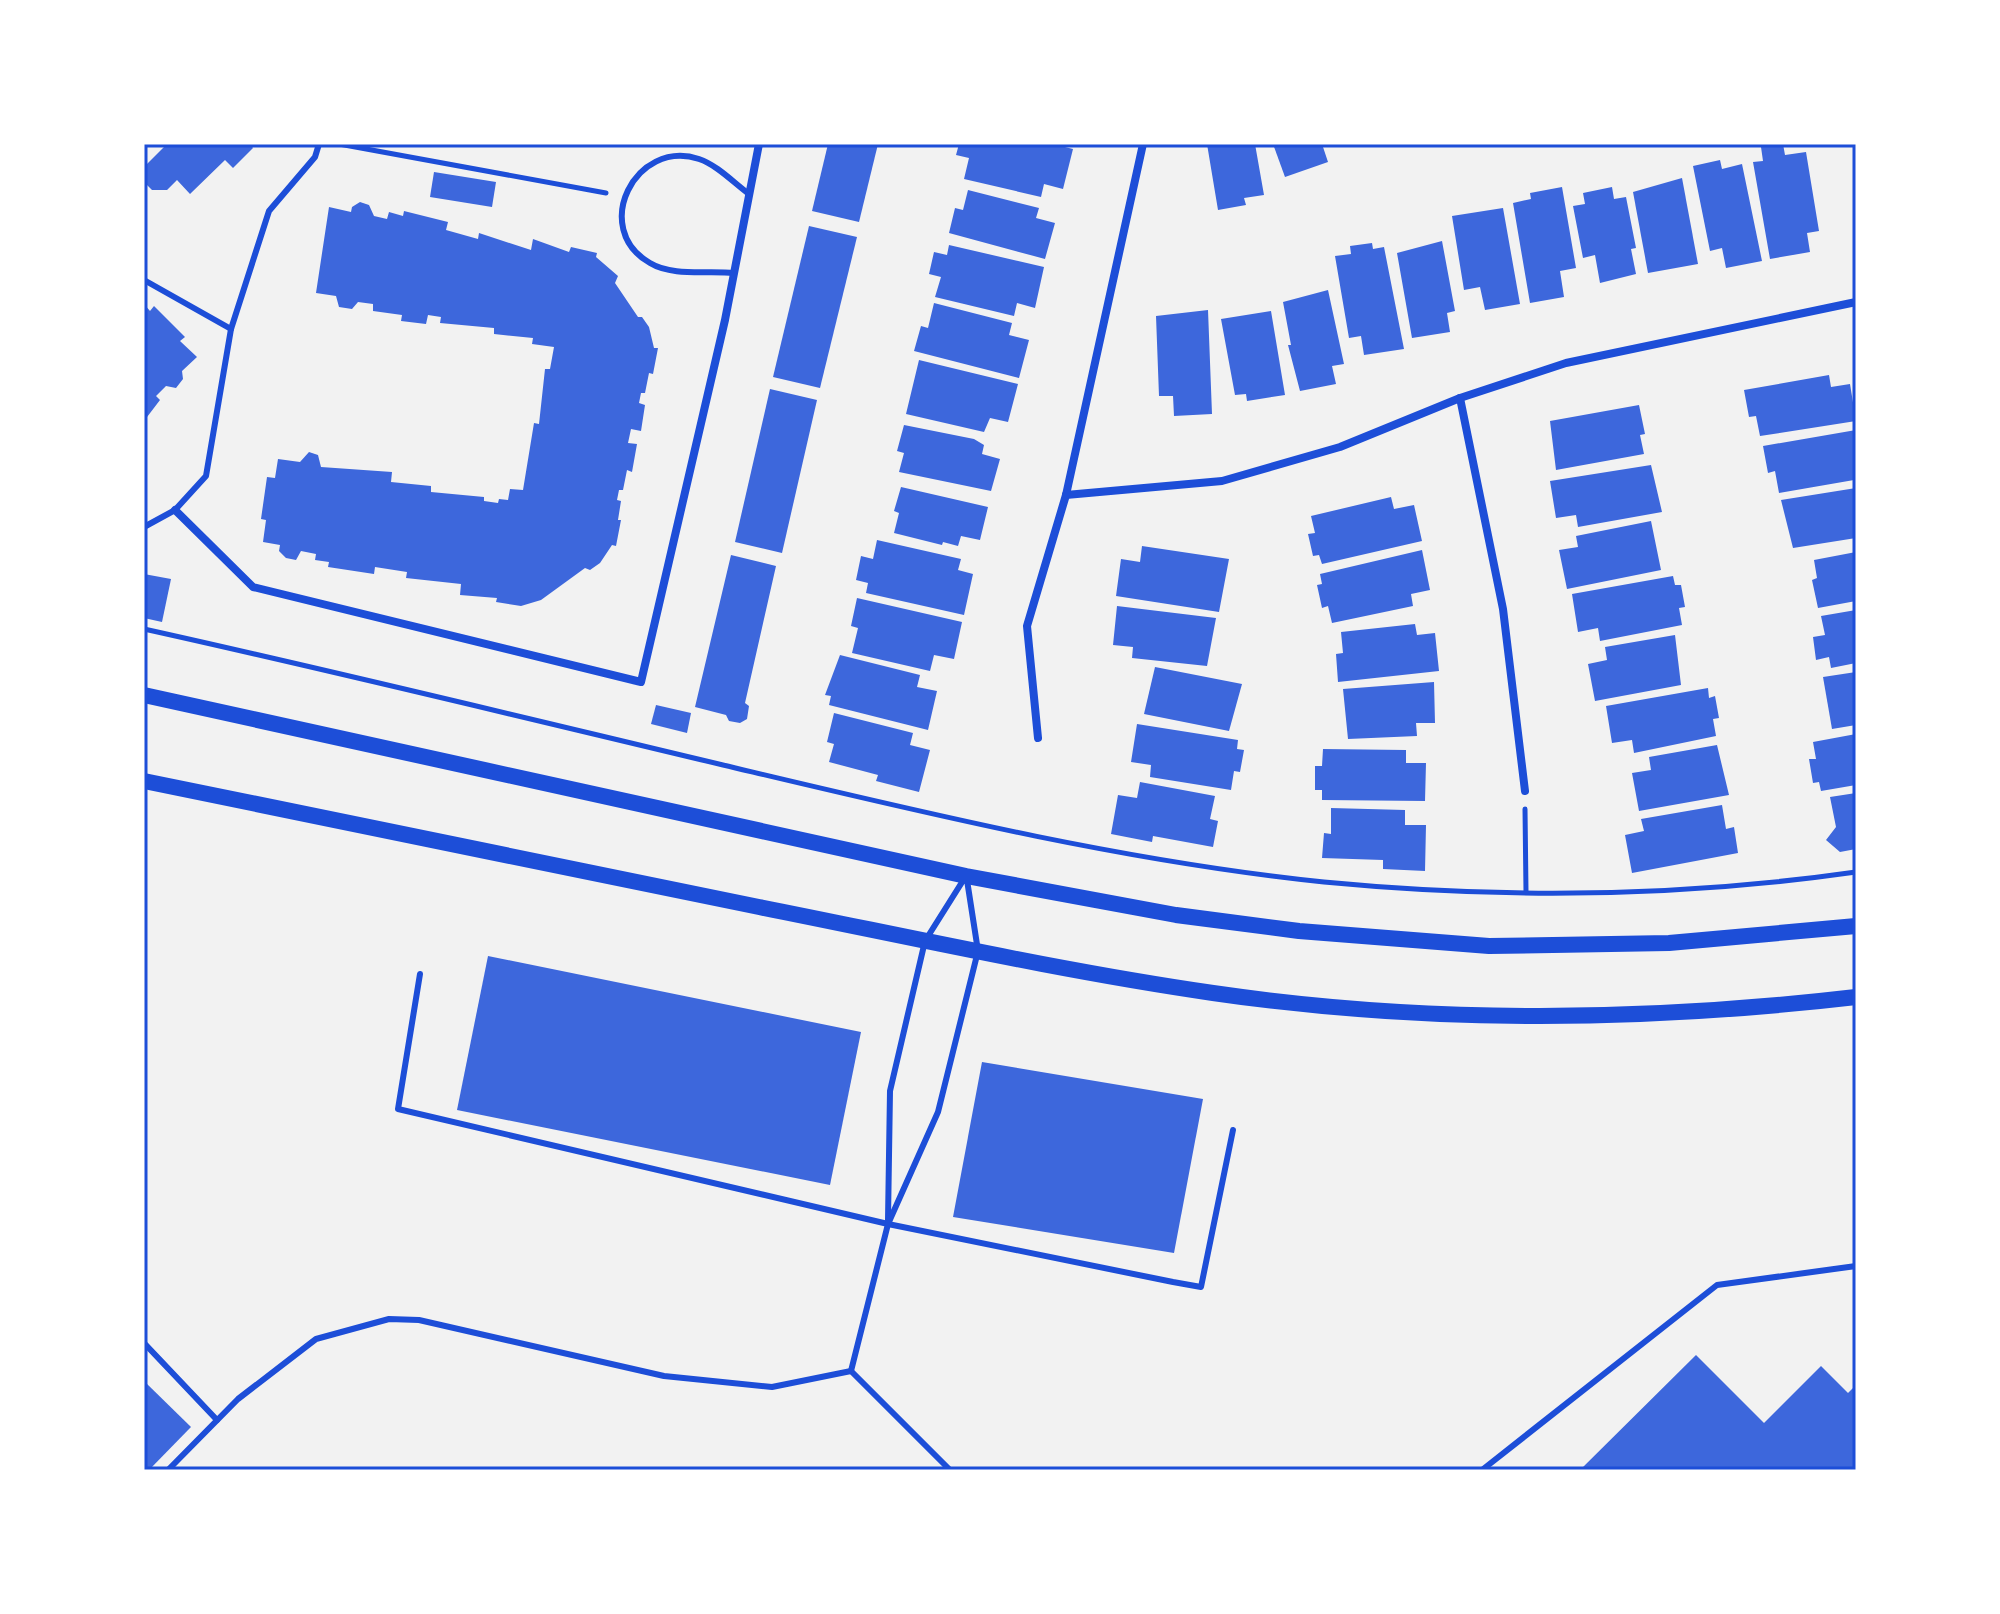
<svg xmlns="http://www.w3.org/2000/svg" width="2000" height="1614" viewBox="0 0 2000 1614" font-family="'Source Sans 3',sans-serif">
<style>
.building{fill:#3d67dc}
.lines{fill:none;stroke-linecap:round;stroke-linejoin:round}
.path{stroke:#1d4ed8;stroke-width:5}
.service{stroke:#1d4ed8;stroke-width:6}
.minor{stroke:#1d4ed8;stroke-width:8}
.secondary{stroke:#1d4ed8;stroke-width:16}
.neatline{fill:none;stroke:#1d4ed8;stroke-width:3}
</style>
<rect width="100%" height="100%" fill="#f2f2f2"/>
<!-- building -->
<g class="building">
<path d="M167,144H250L253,148L233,168L225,160L190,194L177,180L167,190H152L144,182V167Z"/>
<path d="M828,144H878L859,222L812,211Z"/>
<path d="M959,144H1053L1073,149L1063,189L1044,184L1041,197L964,179L969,158L956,155Z"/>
<path d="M1207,144H1255L1264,195L1244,198L1246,205L1218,210Z"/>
<path d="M1273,144H1322L1328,162L1285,177Z"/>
<path d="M1783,144L1785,155L1806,152L1819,231L1807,233L1810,252L1770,259L1753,162L1763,161L1761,147Z"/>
<path d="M1720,160L1722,169L1742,164L1762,261L1726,268L1722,248L1710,251L1693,166Z"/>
<path d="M434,172L496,182L492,207L430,197Z"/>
<path d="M1682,178L1698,264L1648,273L1633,192Z"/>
<path d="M1562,187L1576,268L1560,271L1564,297L1530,303L1513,203L1531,199L1530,193Z"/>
<path d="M1612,187L1614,199L1626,197L1636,248L1631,249L1636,274L1600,283L1595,255L1583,258L1573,206L1585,204L1583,193Z"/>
<path d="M968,190L1039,208L1036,218L1055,223L1045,259L949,233L955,208L963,210Z"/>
<path d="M360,202L369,205L374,216L387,219L389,212L403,216L404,211L448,222L446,230L478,239L479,233L531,250L533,239L569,252L571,247L597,253L596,257L618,276L615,283L638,317H642L649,327L654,348H658L653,374L649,373L645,393H641L639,403L645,405L641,431L631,429L628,443L637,444L632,472L627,470L623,490H619L617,500L621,501L618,520H621L616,546L612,545L600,563L590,570L585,568L541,600L521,606L496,602L497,598L460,595L461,584L406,578L407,572L375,567L374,574L328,567L329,562L315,560L316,554L301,551L296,560L286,558L279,551L280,545L263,542L266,520L261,519L267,477L275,478L278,459L300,462L309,452L318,455L321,467L392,472L391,482L431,486V492L484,497V501L498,503L499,499L508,500L510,489L523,490L534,423L539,424L545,369H550L554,347L532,344L533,338L494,334V328L440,323L441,317L428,315L426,324L401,321L402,315L373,311V304L358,302L352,309L339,307L336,296L316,293L329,207L351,212L352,207Z"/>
<path d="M1503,208L1520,304L1485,310L1480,287L1464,290L1452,216Z"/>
<path d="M809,226L857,237L820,388L773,377Z"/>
<path d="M1442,241L1455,311L1447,313L1450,332L1412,338L1397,253Z"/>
<path d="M1372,243L1373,249L1384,247L1404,349L1364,355L1361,336L1349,338L1335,256L1351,254L1350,246Z"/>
<path d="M949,245L1044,267L1035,308L1017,303L1014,316L935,297L941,277L929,274L934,252L947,255Z"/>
<path d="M1328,290L1344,364L1332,366L1336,384L1300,391L1288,345H1291L1283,302Z"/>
<path d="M934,303L1012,323L1009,335L1029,340L1019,378L914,351L921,326L928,328Z"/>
<path d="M144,304L150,311L154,306L185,337L180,341L197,357L182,371L183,379L176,388L166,386L156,396L160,400L144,421Z"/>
<path d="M1208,310L1212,414L1174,416L1173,396H1159L1156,316Z"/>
<path d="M1271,311L1285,395L1247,401L1246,394L1235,395L1221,319Z"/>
<path d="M919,360L1018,384L1008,422L990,418L984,432L906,414Z"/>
<path d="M1829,375L1831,387L1850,384L1856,421L1760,436L1756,416L1749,417L1744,390Z"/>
<path d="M770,389L817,400L782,553L735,542Z"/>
<path d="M1639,405L1645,434L1640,435L1644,454L1556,470L1550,421Z"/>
<path d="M904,425L974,439L984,445L982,454L1000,459L991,491L899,472L904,453L897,451Z"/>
<path d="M1856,430L1854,480L1779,493L1775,471L1768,473L1763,446Z"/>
<path d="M1651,465L1662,512L1578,527L1576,515L1556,518L1550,481Z"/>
<path d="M901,487L988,507L980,540L961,536L958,546L943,542L942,545L894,533L899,513L894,511Z"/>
<path d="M1856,488V538L1793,548L1781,500Z"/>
<path d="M1391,497L1394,509L1414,505L1422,541L1322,564L1319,555L1313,556L1308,534L1315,533L1311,516Z"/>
<path d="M1651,521L1661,570L1567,589L1559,550L1578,547L1576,536Z"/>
<path d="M877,540L961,559L958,570L973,574L964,615L866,593L868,583L856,580L861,556L873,559Z"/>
<path d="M1142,546L1229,559L1219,612L1116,596L1121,559L1140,562Z"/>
<path d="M1422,550L1430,590L1411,594L1413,606L1332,623L1328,606L1322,608L1317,585L1322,584L1320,574Z"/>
<path d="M1856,552V601L1818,608L1812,580L1817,578L1814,560Z"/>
<path d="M731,555L776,566L745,703L749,706L747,719L740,723L729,721L726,715L695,707Z"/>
<path d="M144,574L171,579L162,622L144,618Z"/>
<path d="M1673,576L1675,585H1681L1685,607L1679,608L1682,625L1600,641L1598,628L1578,632L1572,594Z"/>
<path d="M857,598L962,622L954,659L934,655L930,671L852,653L858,628L851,626Z"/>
<path d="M1117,606L1216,618L1207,666L1132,658L1133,647L1113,645Z"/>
<path d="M1856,610V663L1831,668L1829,657L1816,660L1813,637L1825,635L1821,616Z"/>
<path d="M1415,624L1417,635L1435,633L1439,671L1338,682L1336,654L1343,653L1341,632Z"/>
<path d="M1675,635L1681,685L1595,701L1588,664L1607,660L1605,647Z"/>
<path d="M840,655L920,675L917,687L937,691L928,730L829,705L831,696L825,695Z"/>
<path d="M1155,667L1242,684L1229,731L1144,714Z"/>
<path d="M1856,672V725L1832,729L1823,677Z"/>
<path d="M1434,682L1435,723H1416L1417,736L1348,739L1343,689Z"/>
<path d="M1708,688L1709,698L1715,696L1719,718L1713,719L1716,736L1634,753L1632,740L1612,743L1606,706Z"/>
<path d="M656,705L691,713L687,733L651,724Z"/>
<path d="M834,713L913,733L910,745L930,750L919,792L876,781L878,775L829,762L834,744L827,742Z"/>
<path d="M1137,724L1238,740L1237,749L1244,750L1240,772L1234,771L1231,790L1150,777L1151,765L1131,762Z"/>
<path d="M1856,734V785L1821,791L1819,782L1813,783L1809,759H1816L1813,742Z"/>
<path d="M1717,745L1729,795L1639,811L1632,773L1651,770L1649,757Z"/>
<path d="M1323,749L1406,750V763H1426L1425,801L1322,800V790H1315V766H1322Z"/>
<path d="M1140,782L1215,796L1210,819L1218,821L1213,847L1153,836L1152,842L1111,834L1118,795L1137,798Z"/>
<path d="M1856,793V849L1840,852L1826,840L1836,827L1830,797Z"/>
<path d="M1722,805L1726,829L1734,827L1738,853L1632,873L1625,835L1644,831L1641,819Z"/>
<path d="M1331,808L1405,810V825H1426L1425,871L1383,869V860L1322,858L1324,833L1331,834Z"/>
<path d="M488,956L861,1032L830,1185L457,1110Z"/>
<path d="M982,1062L1203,1099L1174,1253L953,1217Z"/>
<path d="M1696,1355L1764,1423L1821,1366L1848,1393L1856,1385V1470H1580Z"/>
<path d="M144,1381L191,1427L149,1470H144Z"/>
</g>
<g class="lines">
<!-- path -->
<g class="path">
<path d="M339,144L606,193"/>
<path d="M144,629C338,672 530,719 723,765C921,812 1121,861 1324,882C1500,899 1681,897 1856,872"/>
<path d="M1525,809L1526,892"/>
</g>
<!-- service -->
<g class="service">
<path d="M734,273C708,270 673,277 650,263C590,229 635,138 699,159C717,165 734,183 749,194"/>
<path d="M144,280L231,329"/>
<path d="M144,527L175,510L206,476L231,329L269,211L315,157L319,144"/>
<path d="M420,974L398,1109L888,1224L1173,1282L1201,1287L1233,1130"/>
<path d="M888,1220L890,1091L925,941L964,879"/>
<path d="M144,1343L217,1420"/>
<path d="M851,1371L888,1224L938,1112L978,951L967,880"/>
<path d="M851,1371L950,1470"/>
<path d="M168,1470L238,1399L316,1339L389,1319L419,1320L664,1376L772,1387L851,1371"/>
<path d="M1482,1470L1717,1285L1856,1266"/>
</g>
<!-- minor -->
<g class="minor">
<path d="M1460,398L1503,609L1525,791"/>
<path d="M1066,495L1222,481L1340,447L1460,398L1566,363L1856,302"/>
<path d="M175,510L253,587L641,682L725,320L759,144"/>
<path d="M1038,738L1027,626L1066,495L1143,144"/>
</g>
<!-- secondary -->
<g class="secondary">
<path d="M144,695L966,876L1176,915L1299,931L1489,946L1669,943L1856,926"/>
<path d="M144,781C349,823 554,865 759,907C910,937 1061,971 1213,993C1426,1024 1642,1022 1856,997"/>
</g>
</g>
<!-- border -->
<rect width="2000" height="1614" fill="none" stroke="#ffffff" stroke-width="292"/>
<rect x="146" y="146" width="1708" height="1322" class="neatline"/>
</svg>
